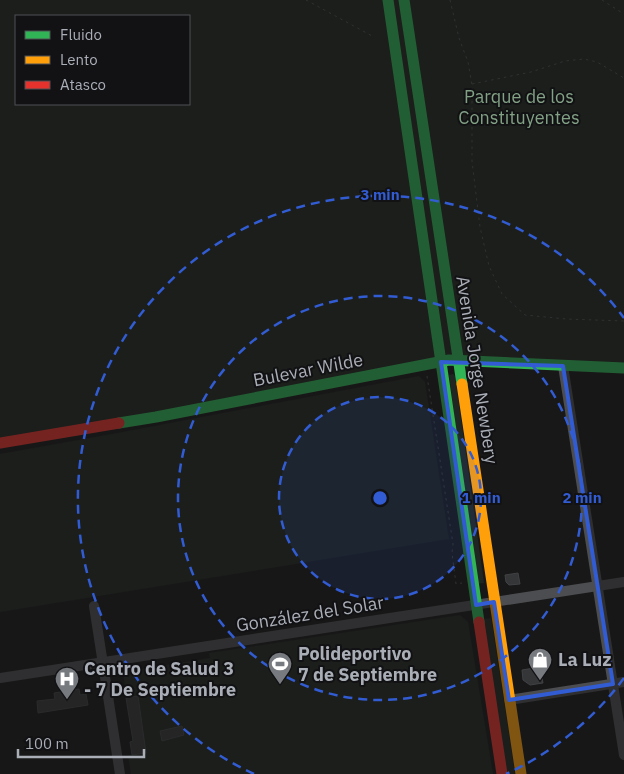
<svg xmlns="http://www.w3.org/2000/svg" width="624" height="774" viewBox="0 0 624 774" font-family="'IBM Plex Sans',sans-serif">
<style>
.green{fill:#202621;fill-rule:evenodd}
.building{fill:#353637;stroke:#404144}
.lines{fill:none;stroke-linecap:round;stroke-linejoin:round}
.path{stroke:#4e4f51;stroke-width:1;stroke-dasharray:2.5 4;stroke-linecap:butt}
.street{stroke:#4c4d50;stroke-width:10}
.fast{stroke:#30b455;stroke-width:11}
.slow{stroke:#ff9f0a;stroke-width:11}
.jam{stroke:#e5322d;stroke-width:11}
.marked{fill:none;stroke:#325cd3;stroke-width:4;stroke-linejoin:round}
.ring{fill:none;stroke:#325cd3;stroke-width:2.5;stroke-dasharray:9 6}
.labels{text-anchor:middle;stroke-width:4;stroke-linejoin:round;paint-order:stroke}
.park-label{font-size:18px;fill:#82a185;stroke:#121214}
.street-label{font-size:18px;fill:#aaaeb7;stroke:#121214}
.poi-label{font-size:18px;font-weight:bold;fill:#aaaeb7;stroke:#121214;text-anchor:start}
.centre{fill:#325cd3;stroke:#121214;stroke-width:2.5}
.ring-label{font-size:15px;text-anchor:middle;font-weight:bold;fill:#325cd3;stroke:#121214;stroke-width:4;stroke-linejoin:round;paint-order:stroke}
</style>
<rect width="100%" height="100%" fill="#181818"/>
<!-- green -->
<g class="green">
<path d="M0,0H624V368L458,360L0,443ZM16,16H189V104H16Z"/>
<path d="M453,374L455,376L484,583L476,584L449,375Z"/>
<path d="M419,376L425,382L449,539L0,612V454L112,434Z"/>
<path d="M460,615L468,622L493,774H131L128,755H132L130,742L133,741L123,672L210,658L209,653Z"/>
<path d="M491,618L515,774H507L482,619Z"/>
</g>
<!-- building -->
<g class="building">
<path d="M518,573L520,584L509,585L506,582L505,575Z"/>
<path d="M540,667L543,683L530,685L523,680L522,670Z"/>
<path d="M79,689L80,695L86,694L88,705L38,713L37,701L55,699L54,693Z"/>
<path d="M138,696L146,753L132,755L130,742L133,741L126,698Z"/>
<path d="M182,726L184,735L162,741L160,731Z"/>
</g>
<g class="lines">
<!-- path -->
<g class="path">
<path d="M306,0L374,37"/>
<path d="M450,0L459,38L468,62L472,85V161L480,227L489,266L502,294L525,315L566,319L624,321"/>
<path d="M602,0L624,14"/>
<path d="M472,84L531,72L565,61L584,59L597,62L624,78"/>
<path d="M427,376L453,544L452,553L456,584L462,583"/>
</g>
<!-- street -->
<g class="street">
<path d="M563,366L624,755"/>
<path d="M94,606L120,774"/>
<path d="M0,678L624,582"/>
<path d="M509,700L624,682"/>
</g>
<!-- fast -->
<g class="fast">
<path d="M388,0L479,622"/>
<path d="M404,0L462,384"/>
<path d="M119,423L156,417L449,360L624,368"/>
</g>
<!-- slow -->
<path class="slow" d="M462,384L521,774"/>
<!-- jam -->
<g class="jam">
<path d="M0,443L119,423"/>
<path d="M479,622L502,774"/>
</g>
</g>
<!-- marked area -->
<path d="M0 0H624V774H0ZM441,362L563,366L613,684L509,700L494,602L476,605Z" fill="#181818" fill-opacity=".55" fill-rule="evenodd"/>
<path class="marked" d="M441,362L563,366L613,684L509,700L494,602L476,605Z"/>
<!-- distance rings -->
<circle cx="380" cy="498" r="101" fill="#325cd3" fill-opacity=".12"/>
<g class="ring">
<circle cx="380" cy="498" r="101"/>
<circle cx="380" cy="498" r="202"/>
<path d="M624 678A303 303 0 0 1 506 774M254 774A303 303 0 1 1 624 318"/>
</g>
<!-- icons -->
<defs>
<symbol id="shop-pin" viewBox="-11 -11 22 30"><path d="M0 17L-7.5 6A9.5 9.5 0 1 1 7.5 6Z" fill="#777a7f" stroke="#121214"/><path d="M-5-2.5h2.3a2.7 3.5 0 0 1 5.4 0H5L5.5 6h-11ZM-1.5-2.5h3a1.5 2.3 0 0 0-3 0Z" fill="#fff"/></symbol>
<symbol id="stadium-pin" viewBox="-11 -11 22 30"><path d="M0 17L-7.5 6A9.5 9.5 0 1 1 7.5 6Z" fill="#777a7f" stroke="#121214"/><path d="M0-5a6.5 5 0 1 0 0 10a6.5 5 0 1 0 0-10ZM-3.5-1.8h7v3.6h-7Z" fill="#fff"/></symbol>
<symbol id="hospital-pin" viewBox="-11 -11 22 30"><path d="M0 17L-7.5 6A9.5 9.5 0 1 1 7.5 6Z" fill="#777a7f" stroke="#121214"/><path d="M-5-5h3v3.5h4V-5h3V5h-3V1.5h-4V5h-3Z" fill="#fff"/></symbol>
</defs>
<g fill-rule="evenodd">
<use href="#shop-pin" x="526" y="646" width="28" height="38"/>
<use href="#stadium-pin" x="266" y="650" width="28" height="38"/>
<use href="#hospital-pin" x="53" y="665" width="28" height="38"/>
</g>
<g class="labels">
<!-- park labels -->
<g class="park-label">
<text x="519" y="103">Parque de los<tspan x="519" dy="21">Constituyentes</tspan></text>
</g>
<!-- street labels -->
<g class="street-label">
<text transform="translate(308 370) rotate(-11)" y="6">Bulevar Wilde</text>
<text transform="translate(477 370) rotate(81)" y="6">Avenida Jorge Newbery</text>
<text transform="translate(310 614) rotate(-9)" y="6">González del Solar</text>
</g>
<!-- poi labels -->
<g class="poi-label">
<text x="298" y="660">Polideportivo<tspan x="298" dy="21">7 de Septiembre</tspan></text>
<text x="558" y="666">La Luz</text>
<text x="84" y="675">Centro de Salud 3<tspan x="84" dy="21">- 7 De Septiembre</tspan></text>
</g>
</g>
<circle cx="380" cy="498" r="8" class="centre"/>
<g class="ring-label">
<text x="380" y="200">3 min</text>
<text x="481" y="503">1 min</text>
<text x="582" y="503">2 min</text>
</g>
<!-- legend -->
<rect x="15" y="15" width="175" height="90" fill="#121214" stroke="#4f5055"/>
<rect x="25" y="31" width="25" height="8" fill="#30b455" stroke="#4f5055"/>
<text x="60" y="40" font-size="15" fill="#aaaeb7">Fluido</text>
<rect x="25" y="56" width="25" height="8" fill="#ff9f0a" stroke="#4f5055"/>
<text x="60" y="65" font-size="15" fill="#aaaeb7">Lento</text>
<rect x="25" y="81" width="25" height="8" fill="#e5322d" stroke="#4f5055"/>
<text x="60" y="90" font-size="15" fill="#aaaeb7">Atasco</text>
<!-- scale -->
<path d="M18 749v8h126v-8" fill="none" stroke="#aaaeb7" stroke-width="2.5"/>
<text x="25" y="749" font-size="15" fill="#aaaeb7" stroke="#121214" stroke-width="4" paint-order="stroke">100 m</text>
</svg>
